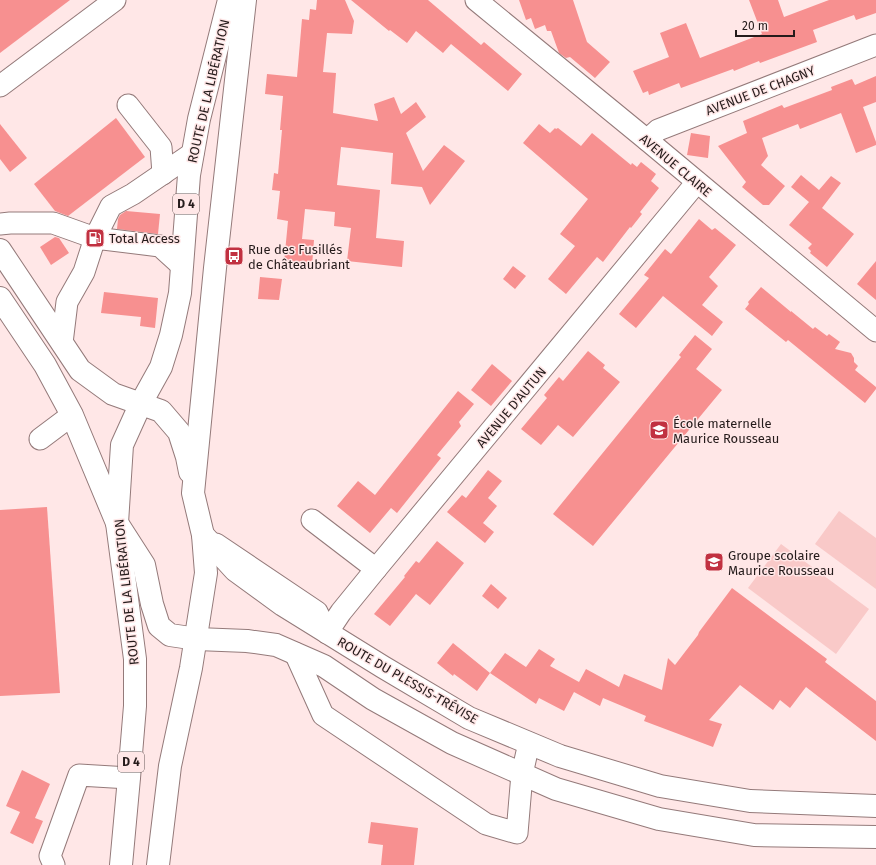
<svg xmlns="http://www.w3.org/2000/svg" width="876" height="865" viewBox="0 0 876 865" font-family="'Fira Sans',sans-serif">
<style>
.green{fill:#f9c9c8}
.building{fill:#f79090}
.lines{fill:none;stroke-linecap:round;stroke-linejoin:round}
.minor-casing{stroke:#947a7a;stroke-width:23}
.major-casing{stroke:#947a7a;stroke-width:24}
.minor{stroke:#fff;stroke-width:21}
.major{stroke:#fff;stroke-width:22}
.labels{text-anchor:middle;stroke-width:3;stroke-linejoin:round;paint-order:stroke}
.shield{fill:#ffe7e7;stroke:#665858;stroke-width:1}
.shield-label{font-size:12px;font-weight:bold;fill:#251b1b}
.street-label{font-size:13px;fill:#251b1b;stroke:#ffe7e7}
.poi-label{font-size:13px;fill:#251b1b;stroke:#ffe7e7;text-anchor:start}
</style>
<rect width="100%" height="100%" fill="#ffe7e7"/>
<!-- green -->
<g class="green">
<path d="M839,511L876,538V589L815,544Z"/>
<path d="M781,544L869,609L836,654L748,588Z"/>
</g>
<!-- building -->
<g class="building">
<path d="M0,0H70L0,53Z"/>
<path d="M317,0H345L354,21L352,34L327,33L323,72L336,73L333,113L378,121L374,104L394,97L401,114L416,102L426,117L406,133L423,171L444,145L465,161L430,205L422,187L391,184L393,153L341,147L337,185L380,190L376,238L404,241L402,267L347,261L351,228L334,226L335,212L305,209L302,239L314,240L312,266L284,263L288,221L277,219L280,191L272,190L274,173L278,174L282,130H280L283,96L265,94L267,74L297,77L302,19L309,20L310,9L316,10Z"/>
<path d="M351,0H428L481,45L484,42L522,74L508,91L451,44L443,53L416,31L407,43L390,30L389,31Z"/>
<path d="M519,0H573L587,42L610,62L595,78L570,57L566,58L559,53L551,31H547L545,25L535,29L531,18L526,20Z"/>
<path d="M749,0H778L784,17L829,0H876V13L856,20L854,15L813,30L817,42L760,63L759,61L734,71L733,69L681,88L679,83L649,95L648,91L643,93L633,71L669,57L660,33L686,23L700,58L762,34Z"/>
<path d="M876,76V102L863,107L876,142V145L856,153L841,113L800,129L798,124L762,138L768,156L761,165L785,186L769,205H763L742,187L746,182L718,146L747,133L743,121L782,105L784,108L832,90L831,87L852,79L855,85Z"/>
<path d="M116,118L145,157L68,216L55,211L34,184Z"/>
<path d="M0,124L27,158L10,172L0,159Z"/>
<path d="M539,124L550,133L555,128L556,129L558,128L581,146L592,133L631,165L632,163L637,167L641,162L656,174L651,181L659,188L640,212L642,214L631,228L630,227L603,262L597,257L566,294L548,279L575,246L560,234L588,199L523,143Z"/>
<path d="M691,133L710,136L708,158L687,155Z"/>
<path d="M801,175L819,190L831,176L841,183L822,208L854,234L827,267L810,253L811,251L808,248L812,244L789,225L809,202L791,187Z"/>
<path d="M126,211L160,214L158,234L117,229L118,219L120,215Z"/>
<path d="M699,219L712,230L715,228L736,245L709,277L718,286L702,305L723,322L712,336L663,296L636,328L619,314L649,278L644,275L665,249L671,254Z"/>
<path d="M55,237L59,238L69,253L51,265L40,247Z"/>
<path d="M876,261V300L857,284Z"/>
<path d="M513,266L526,276L515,289L503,279Z"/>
<path d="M260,277L282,279L279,300L258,299Z"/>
<path d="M761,287L791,312V311L813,329L815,327L827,336L829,334L840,342L835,349L851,353L854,358V362L858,366L855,370L876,387V389L865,403L788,340L786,342L745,309L749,304L748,302Z"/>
<path d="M104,292L158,298L155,328L140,326L141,317L101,313Z"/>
<path d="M695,335L712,349L696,369L722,390L593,546L553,514L681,357L679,355Z"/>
<path d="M588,351L605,365L603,368L620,382L573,437L558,425L541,445L521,429L547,398L544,395L559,377L563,381Z"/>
<path d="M492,364L512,381L491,406L471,390Z"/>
<path d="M458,391L474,404L459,422L461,426L437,455L441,458L397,513L391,508L370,533L337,506L358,481L375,495Z"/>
<path d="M488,470L502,481L488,498L497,506L483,523L494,532L485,543L447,512L462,495L466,498Z"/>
<path d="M47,507L60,693L0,696V510Z"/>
<path d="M437,541L464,563L430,605L416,594L390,626L374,614L405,577L404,576L416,561L419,563Z"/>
<path d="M491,584L507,598L498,609L482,596Z"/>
<path d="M732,588L827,659L825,662L876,701V741L806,687L790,708L780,700L773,710L740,685L709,720L722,724L713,747L644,721L646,716L603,698L600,706L574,692L564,711L539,698L536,704L490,673L477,691L454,674L453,676L437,663L453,643L490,673L505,653L526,667L539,649L555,659L550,666L579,682L586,669L619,687L624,674L662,690L668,658L675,665L698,635L699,632Z"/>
<path d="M22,770L50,784L35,818L43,821L33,844L10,833L20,812L6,806Z"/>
<path d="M371,822L418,828L414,865H381L383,845L368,843Z"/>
</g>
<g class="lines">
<defs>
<g id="minor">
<path d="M476,0L647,140L876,331"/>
<path d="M0,86L115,0"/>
<path d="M128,105L161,147L163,174"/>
<path d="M647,140L658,130L876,45"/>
<path d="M0,224L10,223H53L95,238L111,206L133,194L193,153"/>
<path d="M62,343L67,302L84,272L95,238L160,246L182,266"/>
<path d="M40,439L72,415"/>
<path d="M312,520L376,569"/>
<path d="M216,544L317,612L327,633L341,612L376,569L697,182"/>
<path d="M295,653L323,715L486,824L517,833L522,774L529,743"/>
<path d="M54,865L50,856L79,775L129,778"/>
</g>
<g id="major">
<path d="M0,250L80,370L113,394L161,411L179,432L187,457L190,472"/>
<path d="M0,298L45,365L72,415L117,523L144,565L152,604L159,626L170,635L197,639L247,641L276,645L324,666L373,699L452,743L556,789L659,819L754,835L876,837"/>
<path d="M203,535L235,570L283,605L383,667L469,718L560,756L660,786L750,801L876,806"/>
<path d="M121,865L129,778L135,706V659L117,523L122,445L141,403L161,367L171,335L180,293L189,175L199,119L229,0"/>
<path d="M158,865L170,766L191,668L206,573L203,535L193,493L215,268L245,0"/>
</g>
</defs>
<!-- minor casing -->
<use href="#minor" class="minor-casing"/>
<!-- major casing -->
<use href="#major" class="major-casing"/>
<!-- minor -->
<use href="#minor" class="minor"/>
<!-- major -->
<use href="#major" class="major"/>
</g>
<!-- icons -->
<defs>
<symbol id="fuel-square" viewBox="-11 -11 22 22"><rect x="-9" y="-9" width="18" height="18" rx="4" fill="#c13141" stroke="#ffe7e7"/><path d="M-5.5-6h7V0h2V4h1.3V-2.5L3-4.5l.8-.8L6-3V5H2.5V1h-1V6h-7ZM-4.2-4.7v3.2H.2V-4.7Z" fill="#fff"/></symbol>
<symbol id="bus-square" viewBox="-11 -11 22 22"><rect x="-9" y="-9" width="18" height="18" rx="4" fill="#c13141" stroke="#ffe7e7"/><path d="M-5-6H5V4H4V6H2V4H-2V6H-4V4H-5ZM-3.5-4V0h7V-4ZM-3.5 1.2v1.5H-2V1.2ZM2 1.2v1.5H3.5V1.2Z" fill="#fff"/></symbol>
<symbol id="school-square" viewBox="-11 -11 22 22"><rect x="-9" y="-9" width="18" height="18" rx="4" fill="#c13141" stroke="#ffe7e7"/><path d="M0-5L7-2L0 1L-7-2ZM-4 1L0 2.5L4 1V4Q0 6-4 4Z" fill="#fff"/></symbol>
</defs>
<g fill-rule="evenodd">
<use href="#fuel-square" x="84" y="227" width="22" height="22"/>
<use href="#bus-square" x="223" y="245" width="22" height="22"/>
<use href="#school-square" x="648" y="419" width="22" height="22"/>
<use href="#school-square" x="703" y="551" width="22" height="22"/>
</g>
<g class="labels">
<!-- shield labels -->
<g class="shield">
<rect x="173" y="194" width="26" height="20" rx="3"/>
<rect x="118" y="752" width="26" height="20" rx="3"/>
</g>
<g class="shield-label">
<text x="186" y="208">D 4</text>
<text x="131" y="766">D 4</text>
</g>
<!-- street labels -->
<g class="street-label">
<text transform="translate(760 90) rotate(-21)" y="5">AVENUE DE CHAGNY</text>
<text transform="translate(208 91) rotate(-77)" y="5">ROUTE DE LA LIBÉRATION</text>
<text transform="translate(676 165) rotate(40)" y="5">AVENUE CLAIRE</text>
<text transform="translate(511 407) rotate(-50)" y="5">AVENUE D'AUTUN</text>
<text transform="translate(126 592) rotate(-96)" y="5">ROUTE DE LA LIBÉRATION</text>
<text transform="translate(408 680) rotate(30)" y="5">ROUTE DU PLESSIS-TRÉVISE</text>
</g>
<!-- poi labels -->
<g class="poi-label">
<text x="109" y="243">Total Access</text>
<text x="248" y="254">Rue des Fusillés<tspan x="248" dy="15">de Châteaubriant</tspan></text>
<text x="673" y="428">École maternelle<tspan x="673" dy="15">Maurice Rousseau</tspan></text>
<text x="728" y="560">Groupe scolaire<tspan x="728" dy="15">Maurice Rousseau</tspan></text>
</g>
</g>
<!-- scale -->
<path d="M736 30v6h58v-6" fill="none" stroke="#251b1b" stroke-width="2"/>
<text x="742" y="30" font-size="12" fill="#251b1b" stroke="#ffe7e7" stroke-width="3" paint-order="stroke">20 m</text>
</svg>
